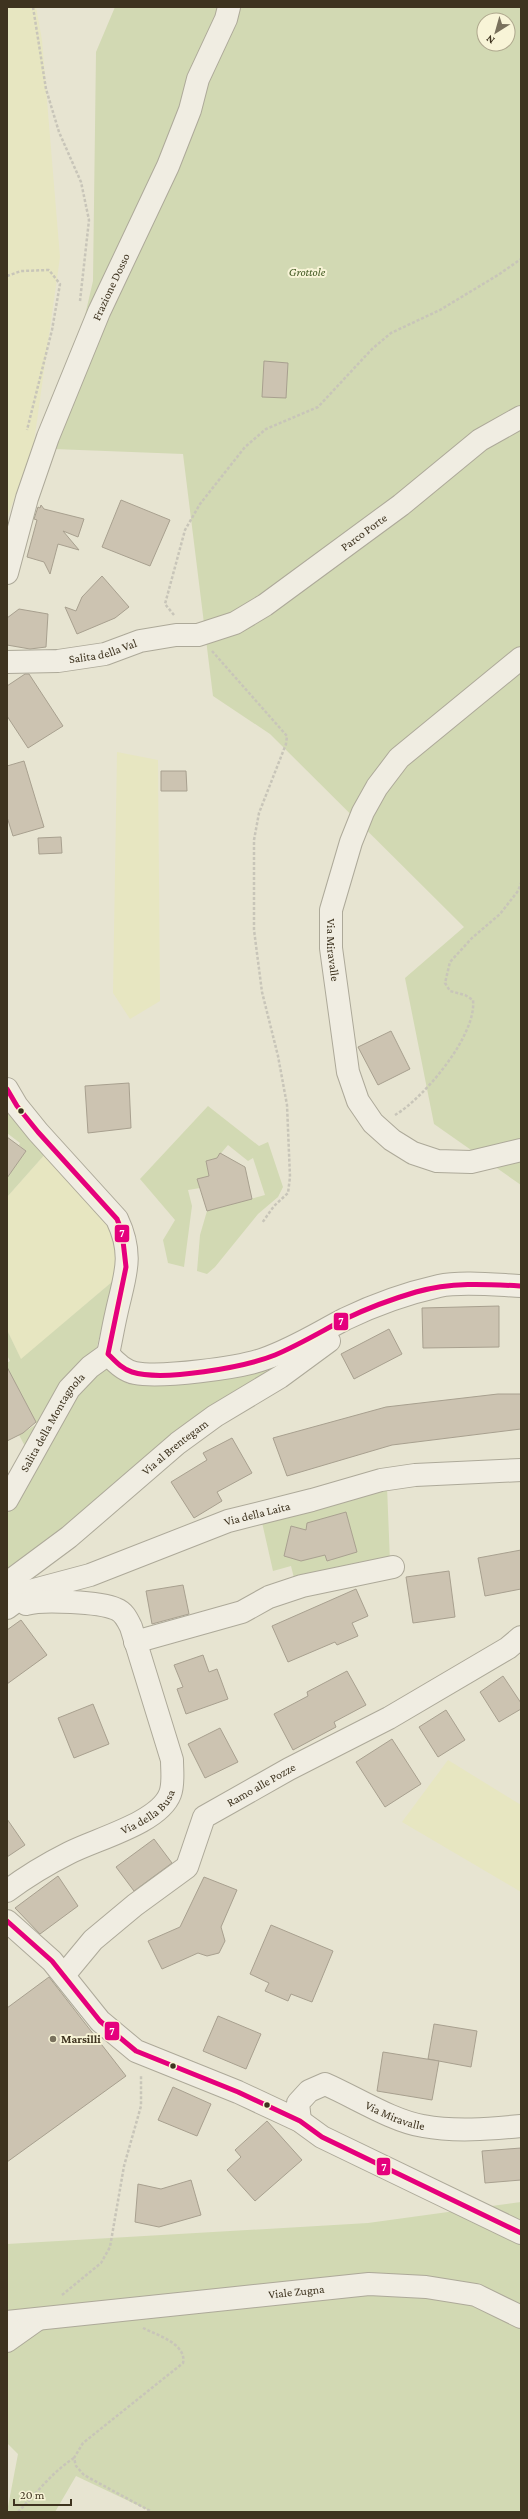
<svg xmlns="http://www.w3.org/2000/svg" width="528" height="2519" viewBox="0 0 528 2519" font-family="'Crimson Pro',serif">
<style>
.farmland{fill:#e7e6c1}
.green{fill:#d2d9b3;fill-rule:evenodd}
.building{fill:#ccc3b1;stroke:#a8a08f}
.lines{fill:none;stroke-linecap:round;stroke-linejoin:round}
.minor-casing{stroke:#ada999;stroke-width:24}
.path{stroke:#c8c5b9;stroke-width:2.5;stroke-dasharray:3 2;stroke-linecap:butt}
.minor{stroke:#f0ede2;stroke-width:22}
.bus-1-casing{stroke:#f8f4d7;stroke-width:8}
.bus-1{stroke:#e5007d;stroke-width:5}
.bus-dot{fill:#3e331f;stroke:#f8f4d7;stroke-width:1.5}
.poi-dot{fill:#79715d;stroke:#f8f4d7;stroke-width:1.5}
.labels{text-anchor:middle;stroke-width:4;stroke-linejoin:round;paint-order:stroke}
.park-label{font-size:12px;font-style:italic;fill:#445b25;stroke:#f8f4d7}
.street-label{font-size:12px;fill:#3e331f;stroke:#f8f4d7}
.poi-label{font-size:12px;font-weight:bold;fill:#3e331f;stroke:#f8f4d7;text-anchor:start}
.line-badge{stroke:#f8f4d7;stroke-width:1.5}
.badge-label{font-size:11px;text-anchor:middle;font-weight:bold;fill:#fff}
</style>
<rect width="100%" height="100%" fill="#e7e4d1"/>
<!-- farmland -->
<g class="farmland">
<path d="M7,7H36L42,40L60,257L33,449L7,518Z"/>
<path d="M117,752L158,760L160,1001L130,1019L113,993Z"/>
<path d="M46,1153L108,1221L116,1239L119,1276L21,1360L7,1330V1197Z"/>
<path d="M448,1760L521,1805V1892L402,1822Z"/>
</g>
<!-- green -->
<g class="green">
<path d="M115,7H521V1185L434,1124L405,978L464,927L270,734L213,696L183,454L54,449L93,281L96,52ZM484,20H508V44H484Z"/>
<path d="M208,1106L259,1146L268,1142L283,1187L278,1197L258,1214L215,1267L207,1274L197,1271L200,1235L207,1211L265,1195L253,1158L248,1161L228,1145L217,1158L206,1161L209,1176L197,1179L200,1188L188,1190L192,1206L184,1267L168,1263L163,1240L175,1220L140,1179Z"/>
<path d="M7,1110L46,1153L7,1197V1178L26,1151L19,1145L20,1143L7,1133Z"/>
<path d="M119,1276L104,1319L95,1354L26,1448L19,1435L37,1424L16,1384L7,1389V1363L10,1361L7,1355V1330L21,1359Z"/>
<path d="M327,1336L7,1577V1514L22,1495L73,1396L105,1369L112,1371L128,1384H165Z"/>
<path d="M387,1486L390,1562L295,1582L291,1566L273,1571L261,1518ZM346,1512L357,1552L332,1556L333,1560L327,1561L325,1555L301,1561L284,1556L291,1526L306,1530L308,1523Z"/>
<path d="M521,2202V2512H152L76,2476L55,2512H7L18,2454L7,2443V2244L368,2223Z"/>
</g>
<!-- building -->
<g class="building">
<path d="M264,361L288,363L286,398L262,397Z"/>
<path d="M121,500L170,520L150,566L102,547Z"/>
<path d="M41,505L44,509L84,519L78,537L63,531L79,550L58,544L50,574L44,562L27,557L37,520L34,519L38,507L40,508Z"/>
<path d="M102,576L129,607L115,618L77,634L65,607L76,611L82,597Z"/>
<path d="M19,609L48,614L46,647L30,649L7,645V618Z"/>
<path d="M25,674H29L63,726L28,748L7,716V686Z"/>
<path d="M24,761L44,827L13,836L7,817V766Z"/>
<path d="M161,771H186L187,791H161Z"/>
<path d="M61,837L62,853L39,854L38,838Z"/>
<path d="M391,1031L410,1069L378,1085L358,1047Z"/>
<path d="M129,1083L131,1128L88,1133L85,1086Z"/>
<path d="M7,1137L26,1151L7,1178Z"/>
<path d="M220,1153L245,1167L252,1199L207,1211L197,1179L209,1176L206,1161L217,1158Z"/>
<path d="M499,1306V1347L423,1348L422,1308Z"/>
<path d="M389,1329L402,1354L354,1379L341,1354Z"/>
<path d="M7,1367L36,1422L23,1433L7,1441Z"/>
<path d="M498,1394H521V1429L392,1445L287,1476L273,1438L386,1407Z"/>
<path d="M232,1438L252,1473L217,1492L222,1501L194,1518L171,1482L207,1460L203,1453Z"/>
<path d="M346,1512L357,1552L327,1561L325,1555L301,1561L284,1556L291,1526L306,1530L307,1523Z"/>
<path d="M521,1550V1589L485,1596L478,1558Z"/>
<path d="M449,1571L455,1617L413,1623L406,1577Z"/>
<path d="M183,1585L189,1614L152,1624L146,1591Z"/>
<path d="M356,1589L368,1616L352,1623L358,1636L337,1645L335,1642L288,1662L272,1626Z"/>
<path d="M21,1620L47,1655L7,1684V1630Z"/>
<path d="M203,1655L209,1672L217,1669L228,1699L186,1714L177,1689L183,1687L174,1665Z"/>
<path d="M347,1671L366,1705L334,1722L336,1727L293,1750L274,1714L308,1696L307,1692Z"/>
<path d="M503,1676L521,1703V1709L499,1722L480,1692Z"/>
<path d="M93,1704L109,1744L74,1758L58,1718Z"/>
<path d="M446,1710L465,1740L438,1757L419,1727Z"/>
<path d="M220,1728L238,1762L205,1778L188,1744Z"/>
<path d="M392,1739L421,1784L385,1807L356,1762Z"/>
<path d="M7,1819L25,1845L7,1857Z"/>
<path d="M154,1839L172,1863L134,1891L116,1867Z"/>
<path d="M58,1876L78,1906L40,1934L15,1908Z"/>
<path d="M204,1877L237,1890L221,1927L225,1941L219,1953L207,1956L198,1953L162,1969L148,1941L180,1927Z"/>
<path d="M271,1925L333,1951L312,2002L291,1994L288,2001L265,1991L269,1983L250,1974Z"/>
<path d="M49,1977L126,2076L7,2162V2008Z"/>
<path d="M218,2016L261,2034L246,2069L203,2051Z"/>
<path d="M434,2024L477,2031L471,2067L428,2059Z"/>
<path d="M383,2052L439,2061L432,2100L377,2091Z"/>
<path d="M173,2087L211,2104L197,2136L158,2120Z"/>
<path d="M267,2121L302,2160L255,2201L227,2170L241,2157L235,2150Z"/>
<path d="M521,2148V2180L485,2183L482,2151Z"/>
<path d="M191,2180L201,2215L159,2227L135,2222L138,2184L161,2189Z"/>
</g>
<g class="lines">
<defs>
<g id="minor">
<path id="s1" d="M7,573L27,498L48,437L99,312L168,166L190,110L198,79L226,19L229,7"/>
<path id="s2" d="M521,658L399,758L377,787L363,812L351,842L331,910V948L348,1072L358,1101L373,1123L392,1140L413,1153L437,1161L471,1162L521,1150"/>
<path id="s3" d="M7,662L58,661L105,654L140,641L176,635H198L235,623L265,605L401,505L480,440L521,417"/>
<path d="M7,1089L17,1106L38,1132L117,1219C135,1257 124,1277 116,1315C113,1328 111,1341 108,1354C115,1362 124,1371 135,1373C161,1378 239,1368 264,1359C293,1349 318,1333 345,1319C374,1305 408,1293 439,1286C461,1281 498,1285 521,1286"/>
<path id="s4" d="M7,1500L69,1389L90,1367L108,1354"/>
<path id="s5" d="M7,1583L69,1537L178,1443L215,1416L280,1377L329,1341"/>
<path id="s6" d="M7,1608L30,1591L90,1575L228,1521L312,1500L381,1480L415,1475L521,1470"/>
<path d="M135,1642L242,1612L269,1597L302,1586L393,1567"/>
<path id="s7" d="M7,1891C27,1876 47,1864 69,1853C96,1839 159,1823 170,1794C174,1784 172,1771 172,1760L131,1627C127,1619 124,1612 116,1609C101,1602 42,1599 26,1604"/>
<path d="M7,1921L52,1961L100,2021L136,2051L238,2092L300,2121L322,2137L521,2233"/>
<path id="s8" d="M64,1975L93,1940L135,1905L187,1867L204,1817L289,1769L389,1718L508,1648L521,1637"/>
<path id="s9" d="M300,2121L298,2103L309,2091L325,2084C355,2097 392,2121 423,2126C455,2132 489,2129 521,2126"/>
<path id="s10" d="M7,2322L369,2284L426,2287L476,2295L521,2317"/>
<path d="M7,2341L38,2319"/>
</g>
</defs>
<!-- minor casing -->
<use href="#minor" class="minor-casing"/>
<!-- path -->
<g class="path">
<path d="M33,7L46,89L59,132L81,182L89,220L80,301"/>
<path d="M7,276L21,271L49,270L60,284L52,330L27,430"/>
<path d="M174,615L165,604L185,530L200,504L245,447L266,429L318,407L372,349L391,333L440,310L498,275L521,259"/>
<path d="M212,651L287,736L286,744L259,813L254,840V930L262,992L278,1056L287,1105L290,1177L288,1193L274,1206L262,1223"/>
<path d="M395,1115C424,1098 477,1035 473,1000L465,995L450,991L445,983L450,962L472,938L500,914L518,891L521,883"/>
<path d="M62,2295L101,2263L110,2247L124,2166L141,2106V2075"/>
<path d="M143,2328C157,2335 187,2344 183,2363L83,2443L74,2458L76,2466L84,2475L152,2512"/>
<path d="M18,2512C36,2494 52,2472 74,2458"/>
</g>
<!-- minor -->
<use href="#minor" class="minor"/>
<defs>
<g id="bus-1">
<path d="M7,1089L17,1106L38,1132L117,1219L122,1232L126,1267L108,1354C115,1361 122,1369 132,1372C163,1382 245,1367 275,1355C299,1345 322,1331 345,1319C368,1308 392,1299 416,1292C451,1282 485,1284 521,1286"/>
<path d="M7,1921L52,1961L100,2021L136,2051L238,2092L300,2121L322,2137L521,2233"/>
</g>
</defs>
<!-- bus-1 casing -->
<use href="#bus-1" class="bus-1-casing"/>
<!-- bus-1 -->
<use href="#bus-1" class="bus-1"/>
</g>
<!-- markers -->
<g class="bus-dot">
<circle cx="21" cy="1111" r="3.5"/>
<circle cx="173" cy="2066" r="3.5"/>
<circle cx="267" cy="2105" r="3.5"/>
</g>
<circle class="poi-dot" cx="53" cy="2039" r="4"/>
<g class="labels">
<!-- park labels -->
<g class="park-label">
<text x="307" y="276">Grottole</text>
</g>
<!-- street labels -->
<g class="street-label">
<text dy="4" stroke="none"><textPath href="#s1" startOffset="305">Frazione Dosso</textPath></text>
<text dy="4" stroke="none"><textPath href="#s3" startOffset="391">Parco Porte</textPath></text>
<text dy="4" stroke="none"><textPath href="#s3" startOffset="97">Salita della Val</textPath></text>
<text dy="4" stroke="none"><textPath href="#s2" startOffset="366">Via Miravalle</textPath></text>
<text dy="4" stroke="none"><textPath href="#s4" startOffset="90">Salita della Montagnola</textPath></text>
<text dy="4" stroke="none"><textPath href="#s5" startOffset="216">Via al Brentegam</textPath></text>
<text dy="4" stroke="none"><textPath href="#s6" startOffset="269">Via della Laita</textPath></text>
<text dy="4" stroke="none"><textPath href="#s8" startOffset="283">Ramo alle Pozze</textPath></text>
<text dy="4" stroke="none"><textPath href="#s7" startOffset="163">Via della Busa</textPath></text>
<text dy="4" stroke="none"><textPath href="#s9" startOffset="129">Via Miravalle</textPath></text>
<text dy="4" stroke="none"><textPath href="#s10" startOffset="291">Viale Zugna</textPath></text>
</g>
<!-- poi labels -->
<g class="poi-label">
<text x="61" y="2043">Marsilli</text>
</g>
</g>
<g class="line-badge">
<rect x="114" y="1224" width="16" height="19" rx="4" fill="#e5007d"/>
<rect x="333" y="1312" width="16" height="19" rx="4" fill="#e5007d"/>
<rect x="104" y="2021" width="16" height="20" rx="4" fill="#e5007d"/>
<rect x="376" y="2157" width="15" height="19" rx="4" fill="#e5007d"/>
</g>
<g class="badge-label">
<text x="122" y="1237">7</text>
<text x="341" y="1325">7</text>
<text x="112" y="2035">7</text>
<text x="384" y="2171">7</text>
</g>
<!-- border -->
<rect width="528" height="2519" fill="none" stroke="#3e331f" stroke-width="16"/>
<!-- north arrow -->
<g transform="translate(496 32) rotate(217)"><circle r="19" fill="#f8f4d7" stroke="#aea78d"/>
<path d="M0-3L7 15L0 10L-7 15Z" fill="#79715d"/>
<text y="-6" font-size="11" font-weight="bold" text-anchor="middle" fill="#3e331f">N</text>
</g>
<!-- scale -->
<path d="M14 2499v6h57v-6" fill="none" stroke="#3e331f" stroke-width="2"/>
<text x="20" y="2499" font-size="12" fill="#3e331f" stroke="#f8f4d7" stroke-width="3" paint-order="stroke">20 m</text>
</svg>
